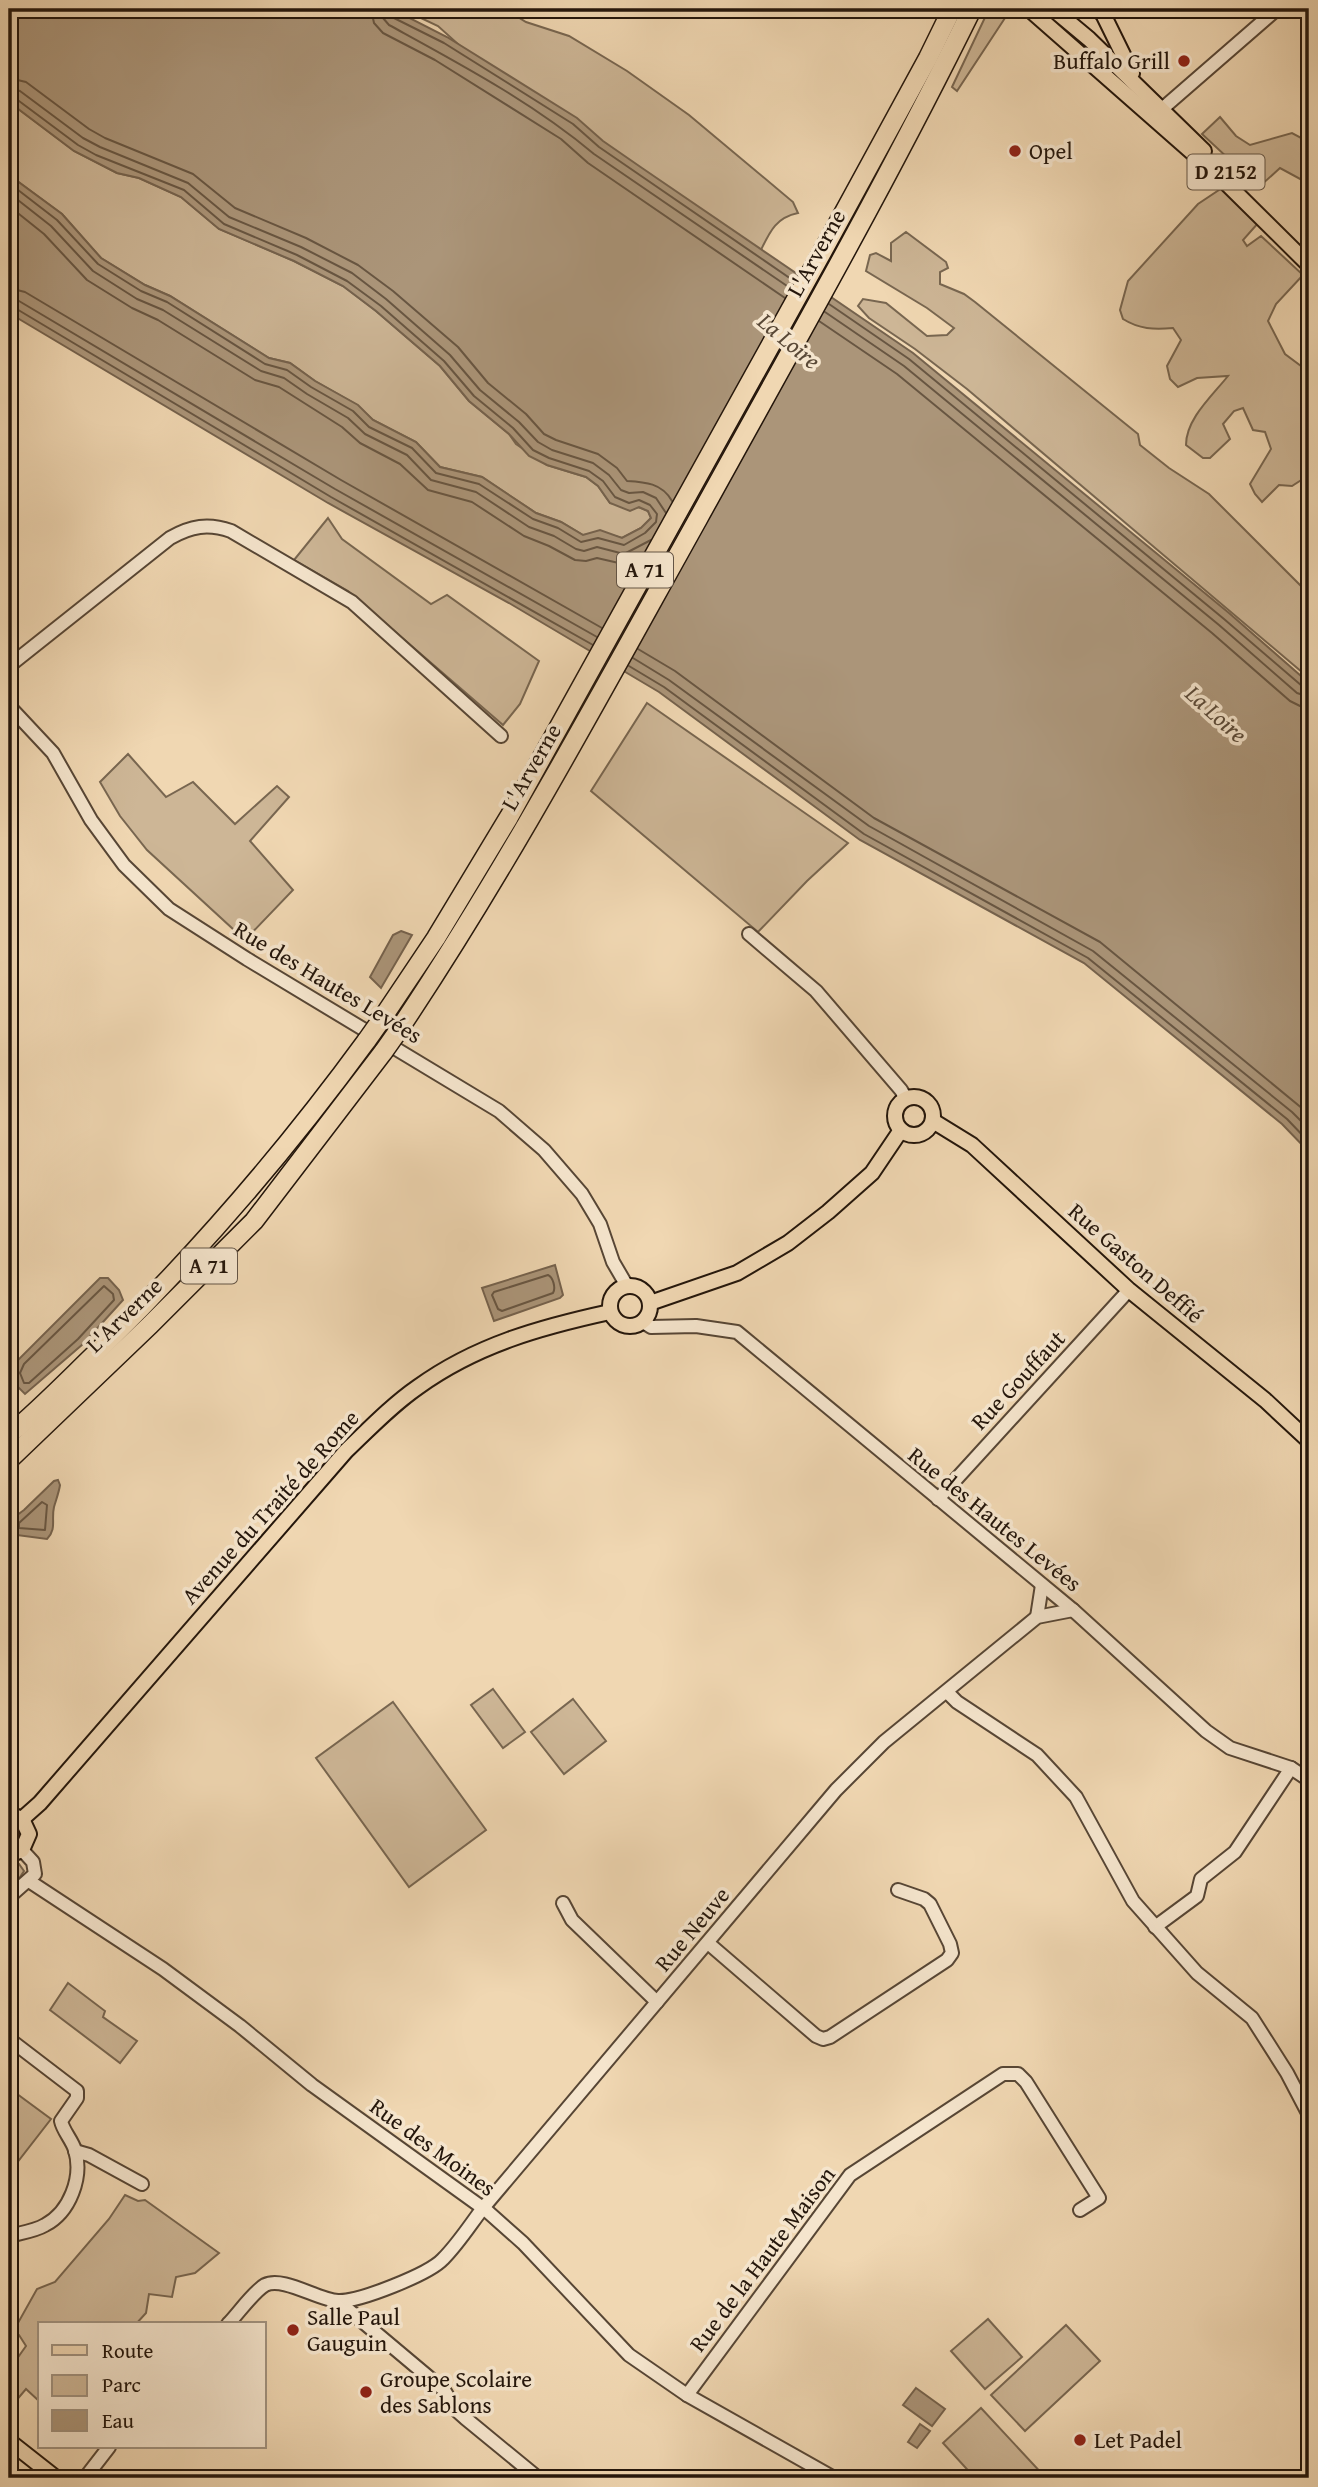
<svg xmlns="http://www.w3.org/2000/svg" width="1318" height="2487" viewBox="0 0 1318 2487" font-family="'Gentium Book Plus',serif">
<style>
.green{fill:#cdb696;stroke:#786650;stroke-width:2}
.water{fill:#ab9579;stroke:#75624d;stroke-width:2}
.lines{fill:none;stroke-linecap:round;stroke-linejoin:round}
.shore{stroke:#685642;stroke-width:2}
.minor-casing{stroke:#574635;stroke-width:16}
.major-casing{stroke:#24160b;stroke-width:18}
.highway-casing{stroke:#24160b;stroke-width:21}
.minor{stroke:#f5e5cd;stroke-width:12}
.major{stroke:#f0d7b2;stroke-width:14}
.highway{stroke:#f0d7b2;stroke-width:18}
.highway-bridge-casing{stroke:#24160b;stroke-width:21;stroke-linecap:butt}
.highway-bridge{stroke:#f0d7b2;stroke-width:18}
.poi-dot{fill:#8f2418;stroke:#f5e5cd;stroke-width:2.5}
.labels{text-anchor:middle;stroke-width:7;stroke-linejoin:round;paint-order:stroke}
.shield{fill:#f5e5cd;stroke:#635445;stroke-width:2}
.shield-label{font-size:21px;font-weight:bold;fill:#24160b}
.poi-label{font-size:23px;fill:#24160b;stroke:#f5e5cd;text-anchor:start}
.street-label{font-size:23px;fill:#24160b;stroke:#f5e5cd}
.water-label{font-size:24px;font-style:italic;fill:#5a4937;stroke:#f5e5cd}
</style>
<rect width="100%" height="100%" fill="#f0d7b2"/>
<filter id="stains"><feTurbulence type="fractalNoise" baseFrequency=".00286" numOctaves="4"/><feColorMatrix values="0 0 0 0 .2 0 0 0 0 .09 0 0 0 0 .02 0 0 0 .5 -.17"/></filter>
<radialGradient id="worn" r=".72"><stop offset=".6" stop-color="#630" stop-opacity="0"/><stop offset="1" stop-color="#630" stop-opacity=".3"/></radialGradient>
<!-- green -->
<g class="green">
<path d="M402,9H505L526,22L569,36L627,71L689,115L793,202L798,213C774,218 769,234 759,254L479,63L438,26Z"/>
<path d="M989,9H1001L1005,18L957,91L952,87Z"/>
<path d="M9,102L74,151L117,173L139,178L181,197L219,229L294,261L343,286L376,311L440,366L469,401L509,434L516,444L547,465L586,477L598,486L610,503L638,507L648,511L651,518L641,528L622,538L604,533L583,535L561,522L536,513L482,477L440,467L416,442L373,420L357,405L315,381L290,363L269,358L170,296L145,285L101,258L62,214L9,175Z"/>
<path d="M1220,117L1236,136L1250,145L1292,133L1303,139L1309,134V174L1302,180L1280,168L1259,187L1202,134Z"/>
<path d="M1222,188L1259,222L1243,240L1247,246L1261,236L1303,275L1276,304L1268,321L1285,354L1309,372V442L1307,443L1309,445V475L1292,486L1279,485L1262,502L1255,494L1250,484L1271,449L1265,432L1253,430L1243,408L1234,411L1223,424L1230,439L1210,458H1203L1186,445C1186,419 1212,396 1228,376L1197,378L1178,387L1170,379L1167,366L1181,340L1173,328C1154,330 1139,329 1123,319L1120,310L1128,281L1198,204Z"/>
<path d="M906,232L946,262L948,268L940,272V284L964,294L975,302L1138,434L1140,445L1169,468L1209,494L1309,594V678L967,389L915,349L869,318L858,306L863,299L886,303L927,336L947,335L954,328L927,308L866,271L870,255L876,253L891,261V243Z"/>
<path d="M328,518L342,539L431,604L447,595L539,661L520,704L503,725L348,591L294,560Z"/>
<path d="M647,703L848,843L807,881L758,932L591,791Z"/>
<path d="M128,754L166,797L193,782L235,824L277,786L289,797L250,841L293,890L245,940L147,850L120,816L100,782Z"/>
<path d="M493,1689L525,1732L503,1748L471,1705Z"/>
<path d="M573,1699L606,1741L564,1774L531,1732Z"/>
<path d="M393,1702L486,1830L409,1887L316,1758Z"/>
<path d="M9,1864H19L24,1871L9,1894Z"/>
<path d="M68,1983L105,2011L103,2017L137,2041L120,2063L50,2010Z"/>
<path d="M9,2088L51,2119L9,2173Z"/>
<path d="M125,2195L138,2201L145,2200L219,2253L195,2273L176,2277L172,2297L149,2294L146,2313L136,2324H40V2402L26,2389L9,2409V2370L26,2346L19,2335L9,2331V2318L18,2323L37,2289L55,2282L109,2219Z"/>
<path d="M988,2319L1022,2357L985,2389L951,2351Z"/>
<path d="M1066,2325L1100,2361L1025,2431L991,2395Z"/>
<path d="M981,2408L1046,2478H975L943,2443Z"/>
</g>
<!-- water -->
<g class="water">
<path d="M9,9H392L447,37L577,118L603,141L642,168L913,353L1229,613L1309,683V1152L1282,1124L1084,963L860,840L659,692L509,603L328,503L9,313V175L62,214L101,258L145,285L170,296L269,358L290,363L315,381L358,405L373,420L416,442L440,467L482,477L536,513L561,522L583,535L600,530L622,538L641,528L651,518L648,511L639,507L630,511L610,503L598,486L586,477L547,465L529,456L509,434L469,401L440,366L376,311L343,286L294,261L219,229L181,197L139,178L117,173L74,151L9,102Z"/>
<path d="M401,931L412,935L381,988L370,977L393,935Z"/>
<path d="M555,1265L563,1295L560,1298L494,1321L482,1288Z"/>
<path d="M100,1278H108L119,1290L123,1300L83,1344L25,1394L16,1385L12,1372L18,1360Z"/>
<path d="M58,1480L60,1485C59,1492 56,1500 54,1507C51,1520 57,1529 47,1539L17,1535L9,1538V1521L24,1510L54,1481Z"/>
<path d="M916,2388L945,2409L932,2426L903,2405Z"/>
<path d="M920,2424L930,2431L917,2448L908,2442Z"/>
</g>
<g class="lines">
<!-- shore -->
<g class="shore">
<path d="M371,9L374,23L383,33L435,60L561,139L588,163L785,298"/>
<path d="M382,9L383,18L389,25C460,64 532,102 594,154L790,288"/>
<path d="M390,9L394,18L444,43L573,124L599,147L794,281"/>
<path d="M9,78L26,82L89,129L105,138L193,174L235,208L306,238L358,265L393,291L458,347L488,383L526,414L544,434L556,440L598,454L617,468L627,481C645,482 662,483 672,501"/>
<path d="M9,88L20,91L83,138L100,147L188,183L229,217L301,247L352,273L386,299L450,355L480,390L519,422L538,442L552,450L593,463L609,475L621,490L629,493L643,492L656,498L666,513"/>
<path d="M9,97L15,98L78,145L96,155L184,190L224,224L297,255L347,281L381,306L444,361L474,396L513,428L533,450L549,458L589,471L603,481L615,497L629,503L639,500L650,505L657,514L656,522L645,533L624,545L598,538L581,542L558,528L533,519L479,484L436,473L412,448L369,427L353,411L311,387L287,370L265,364L167,302L141,291L98,264L57,220L9,183"/>
<path d="M9,193L51,226L93,271L137,299L163,310L261,371L284,378L307,394L348,418L365,434L407,455L431,480L476,492L529,527L554,536L576,549L584,551L597,547L624,554L651,540"/>
<path d="M9,206L44,234L87,280L132,308L158,320L255,380L279,387L342,427L360,443L400,464L428,490L472,502L524,536L549,546L575,560L586,561L597,558L623,564L641,557"/>
<path d="M9,288L25,292L341,480L602,628"/>
<path d="M9,298L19,301L335,489L597,637"/>
<path d="M829,304L909,359L1224,619L1302,686L1309,688"/>
<path d="M9,307L15,308L331,497L593,645"/>
<path d="M825,312L904,366L1219,625L1297,693L1309,697"/>
<path d="M819,321L897,374L1212,633L1290,701L1300,706L1309,707"/>
<path d="M638,649L675,671L874,818L1100,942L1309,1114"/>
<path d="M633,658L669,680L869,826L1093,951L1292,1112L1309,1129"/>
<path d="M629,666L664,687L864,834L1088,958L1287,1119L1309,1142"/>
<path d="M548,1275C553,1277 556,1288 553,1293L502,1311L498,1309L492,1295L494,1292Z"/>
<path d="M104,1286L113,1294L114,1300L78,1339L29,1383H24L20,1373L24,1364Z"/>
<path d="M42,1502L47,1505L45,1530L19,1528V1523Z"/>
</g>
<defs>
<g id="minor">
<path d="M1162,109L1277,9"/>
<path d="M9,666L170,538C191,526 208,523 231,531L352,602L501,736"/>
<path d="M9,706L53,753L91,820L124,865L169,909L247,959L499,1111L544,1150L582,1194L600,1224L613,1262L627,1286"/>
<path d="M749,934L816,991L901,1090L906,1099"/>
<path d="M643,1322L651,1327L696,1326L737,1332L1073,1610L1206,1731L1230,1748L1291,1768L1309,1780"/>
<path d="M938,1499L1129,1290"/>
<path d="M1037,1617L1042,1585"/>
<path d="M947,1692L957,1702L1037,1755L1076,1797L1133,1901L1197,1973L1252,2018L1287,2073L1309,2115"/>
<path d="M29,1881L163,1969L240,2026L312,2085L487,2211L523,2243L629,2355L687,2395L834,2478"/>
<path d="M9,1897L35,1874L33,1862L22,1850"/>
<path d="M563,1903L572,1920L657,2002"/>
<path d="M1155,1927L1197,1896L1201,1879L1235,1852L1291,1768"/>
<path d="M708,1943L816,2036L823,2039L830,2037L947,1960L952,1953L950,1944L930,1904L924,1899L898,1890"/>
<path d="M9,2039L77,2091V2098L61,2121C63,2131 72,2140 75,2150C83,2177 70,2212 45,2225C35,2231 20,2233 9,2236"/>
<path d="M75,2151L89,2155L142,2184"/>
<path d="M338,2301L444,2390L456,2410L465,2418L538,2478"/>
<path d="M228,2324C238,2314 253,2292 265,2285C283,2276 318,2300 338,2301C359,2302 429,2274 443,2259C458,2244 470,2225 483,2208L836,1790L884,1742L1037,1617L1073,1610"/>
<path d="M687,2395L850,2175L1003,2074H1018L1026,2082L1099,2198L1080,2210"/>
<path d="M85,2478L109,2447"/>
</g>
<g id="major">
<path d="M1029,9L1219,176L1309,265"/>
<path d="M1053,9L1089,39L1204,151"/>
<path d="M1097,9L1103,14L1132,73"/>
<circle cx="914" cy="1116" r="19"/>
<path d="M933,1121L972,1145L1129,1290L1265,1400L1309,1441"/>
<circle cx="630" cy="1306" r="20"/>
<path d="M650,1303L737,1273L788,1243L828,1212L872,1173L901,1130"/>
<path d="M9,1814L22,1819L29,1834L22,1850L9,1855"/>
<path d="M22,1819L40,1803L346,1451C369,1429 392,1405 418,1387C476,1345 541,1327 610,1312"/>
<path d="M9,2441L56,2478"/>
</g>
<g id="highway">
<path d="M379,1023L436,938L509,817L825,247L928,58L952,9"/>
<path d="M396,1034C507,869 601,693 698,519C791,350 887,182 972,9"/>
<path d="M9,1435C40,1409 69,1379 98,1351C196,1255 286,1151 367,1040"/>
<path d="M9,1460L150,1325L254,1221L384,1051"/>
</g>
</defs>
<!-- minor casing -->
<use href="#minor" class="minor-casing"/>
<!-- major casing -->
<use href="#major" class="major-casing"/>
<!-- highway casing -->
<use href="#highway" class="highway-casing"/>
<!-- minor -->
<use href="#minor" class="minor"/>
<!-- major -->
<use href="#major" class="major"/>
<!-- highway -->
<use href="#highway" class="highway"/>
<defs>
<g id="highway-bridge">
<path d="M367,1040L379,1023"/>
<path d="M384,1051L396,1034"/>
</g>
</defs>
<!-- highway-bridge casing -->
<use href="#highway-bridge" class="highway-bridge-casing"/>
<!-- highway-bridge -->
<use href="#highway-bridge" class="highway-bridge"/>
</g>
<!-- markers -->
<g class="poi-dot">
<circle cx="1184" cy="61" r="7"/>
<circle cx="1015" cy="151" r="7"/>
<circle cx="293" cy="2330" r="7"/>
<circle cx="366" cy="2392" r="7"/>
<circle cx="1080" cy="2440" r="7"/>
</g>
<g class="labels">
<!-- shield labels -->
<g class="shield">
<rect x="1187.5" y="154.5" width="77" height="35" rx="5"/>
<rect x="617" y="552.5" width="56" height="35" rx="5"/>
<rect x="181" y="1248.5" width="56" height="35" rx="5"/>
</g>
<g class="shield-label">
<text x="1226" y="179">D 2152</text>
<text x="645" y="577">A 71</text>
<text x="209" y="1273">A 71</text>
</g>
<!-- poi labels -->
<g class="poi-label">
<text x="1170" y="69" text-anchor="end">Buffalo Grill</text>
<text x="1029" y="159">Opel</text>
<text x="307" y="2325">Salle Paul<tspan x="307" dy="26">Gauguin</tspan></text>
<text x="380" y="2387">Groupe Scolaire<tspan x="380" dy="26">des Sablons</tspan></text>
<text x="1094" y="2448">Let Padel</text>
</g>
<!-- street labels -->
<g class="street-label">
<text transform="translate(816 253) rotate(-61)" y="8">L'Arverne</text>
<text transform="translate(531 767) rotate(-60)" y="8">L'Arverne</text>
<text transform="translate(328 982) rotate(31)" y="8">Rue des Hautes Levées</text>
<text transform="translate(1136 1263) rotate(41)" y="8">Rue Gaston Deffié</text>
<text transform="translate(124 1315) rotate(-44)" y="8">L'Arverne</text>
<text transform="translate(1018 1380) rotate(-47)" y="8">Rue Gouffaut</text>
<text transform="translate(270 1507) rotate(-48)" y="8">Avenue du Traité de Rome</text>
<text transform="translate(995 1519) rotate(39)" y="8">Rue des Hautes Levées</text>
<text transform="translate(692 1929) rotate(-50)" y="8">Rue Neuve</text>
<text transform="translate(433 2147) rotate(36)" y="8">Rue des Moines</text>
<text transform="translate(762 2259) rotate(-53)" y="8">Rue de la Haute Maison</text>
</g>
<!-- water labels -->
<g class="water-label">
<text transform="translate(789 341) rotate(40)" y="8">La Loire</text>
<text transform="translate(1216 714) rotate(42)" y="8">La Loire</text>
</g>
</g>
<!-- margin -->
<rect width="1318" height="2487" fill="none" stroke="#f0d7b2" stroke-width="35"/>
<rect x="10" y="10" width="1297" height="2466" fill="none" stroke="#24160b" stroke-width="3.5"/>
<rect x="18" y="18" width="1283" height="2452" fill="none" stroke="#24160b" stroke-width="2"/>
<!-- legend -->
<rect x="38" y="2322" width="228" height="126" fill="#f5e5cd" stroke="#a1927f" stroke-width="2"/>
<rect x="52" y="2345" width="35" height="10" fill="#f0d7b2" stroke="#a1927f" stroke-width="2"/>
<text x="102" y="2358" font-size="21" fill="#24160b">Route</text>
<rect x="52" y="2375" width="35" height="21" fill="#cdb696" stroke="#a1927f" stroke-width="2"/>
<text x="102" y="2392" font-size="21" fill="#24160b">Parc</text>
<rect x="52" y="2410" width="35" height="21" fill="#ab9579" stroke="#a1927f" stroke-width="2"/>
<text x="102" y="2428" font-size="21" fill="#24160b">Eau</text>
<rect width="100%" height="100%" filter="url(#stains)"/>
<rect width="100%" height="100%" fill="url(#worn)"/>
</svg>
